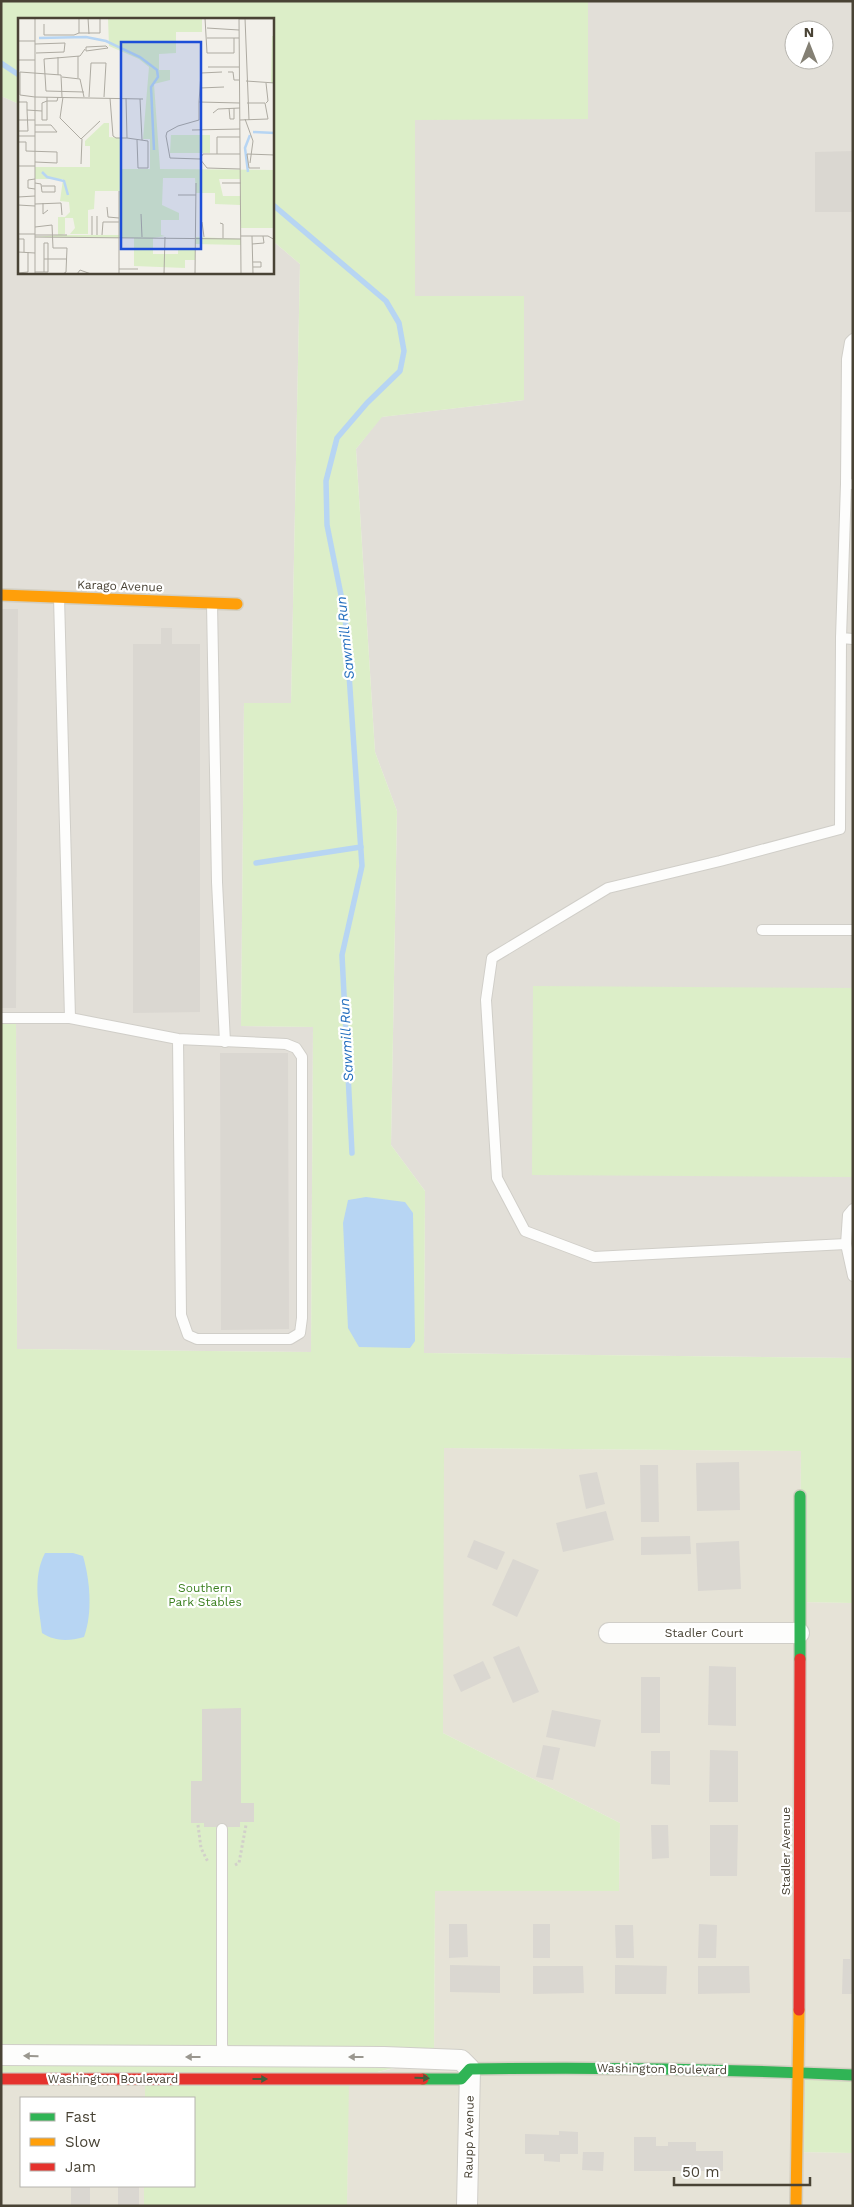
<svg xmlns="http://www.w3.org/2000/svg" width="854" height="2207" viewBox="0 0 854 2207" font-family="'Work Sans',sans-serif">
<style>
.residential{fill:#e6e3d7}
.industrial{fill:#e2dfd8;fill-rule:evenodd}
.green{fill:#dceec8}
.water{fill:#b7d5f3}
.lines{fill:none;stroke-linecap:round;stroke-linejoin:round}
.stream{stroke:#b7d5f3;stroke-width:5.5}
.building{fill:#dad7d1}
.lane-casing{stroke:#d0cec8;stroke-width:12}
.street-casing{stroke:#d0cec8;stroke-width:22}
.fast-casing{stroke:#d2cec1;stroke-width:14}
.slow-casing{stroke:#d2cec1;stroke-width:14}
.jam-casing{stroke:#d2cec1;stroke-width:14}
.path{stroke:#d2d0ca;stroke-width:3;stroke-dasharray:2.5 2.5;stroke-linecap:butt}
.lane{stroke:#fdfdfc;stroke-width:10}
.street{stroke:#fdfdfc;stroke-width:20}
.fast{stroke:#30b455;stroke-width:11}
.slow{stroke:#ff9f0a;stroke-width:11}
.jam{stroke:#e5322d;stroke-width:11}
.oneway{fill:#9a978f}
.oneway2{fill:#435f3d}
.labels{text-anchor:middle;stroke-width:4.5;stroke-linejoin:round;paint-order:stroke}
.street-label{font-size:12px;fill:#494335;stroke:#fff}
.park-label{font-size:12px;fill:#3d8122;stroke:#fff}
.water-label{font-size:14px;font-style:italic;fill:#246fbf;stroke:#fff}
.inset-river{fill:none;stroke:#b7d5f3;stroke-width:2.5}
.inset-road{fill:none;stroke:#aeaba2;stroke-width:1}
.view{fill:#1d4ed8;fill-opacity:0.15;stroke:#1d4ed8;stroke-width:2.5}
.inset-edge{fill:none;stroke:#494335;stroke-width:2.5}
</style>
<rect width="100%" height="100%" fill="#f2f0ea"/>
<!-- residential -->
<g class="residential">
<path d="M443,1448L801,1451L800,1602L853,1603V2075L798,2152L853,2153V2206H347L348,2079L434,2059L435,1890L619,1891L620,1823L443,1733Z"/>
<path d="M1,2079H145V2098H21V2186H144V2206H1Z"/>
</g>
<!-- industrial -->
<g class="industrial">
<path d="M588,1H853V1358L424,1353L425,1191L391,1145L397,811L375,752L356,449L381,417L524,400V296H415V119H588ZM794,30H824V60H794Z"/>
<path d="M1,96L19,104V272H272L273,241L300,264L291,704L244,703L241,1026L313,1027L311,1352L17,1349L16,1018L1,1017Z"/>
</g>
<!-- green -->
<g class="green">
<path d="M1,1H588V119L415,120V296H524V400L382,417L356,449L375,752L397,811L391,1145L425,1191L424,1353L853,1358V1603L800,1602L801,1451L444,1448L443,1733L620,1823L619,1891H435L434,2058L349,2079L347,2206H144V2186H194V2098H145V2080L1,2079V1017L16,1018L17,1349L311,1352L313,1027L241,1026L244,703H291L300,264L273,241L272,19H19V104L1,96Z"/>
<path d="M533,986L853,988V1177L532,1175Z"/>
<path d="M799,2072L853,2075V2153L798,2152Z"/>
</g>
<!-- water -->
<g class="water">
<path d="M366,1197L405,1202L413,1213L415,1341L410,1348L359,1347L348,1328L343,1223L348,1200Z"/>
<path d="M45,1553H73L83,1556C90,1580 93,1613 84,1637C69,1641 56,1642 42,1633C39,1606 32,1578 45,1553Z"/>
</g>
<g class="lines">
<!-- stream -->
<g class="stream">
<path d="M1,63L19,75"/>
<path d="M272,204L386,301L399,323L404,351L400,371L367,403L337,438L326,481L327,525L345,615L362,866L342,955L352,1153"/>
<path d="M256,863L361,847"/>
</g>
</g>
<!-- building -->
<g class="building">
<path d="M853,151V212H815V152Z"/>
<path d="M1,609H18L16,1008H1Z"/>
<path d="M161,628H172V644H200V1012L133,1013V644H161Z"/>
<path d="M220,1053H288L289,1329L221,1330Z"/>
<path d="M739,1462L740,1510L697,1511L696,1463Z"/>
<path d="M640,1465H658L659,1522H641Z"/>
<path d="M597,1472L605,1504L586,1509L579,1475Z"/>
<path d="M606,1511L614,1540L563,1552L556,1523Z"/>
<path d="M690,1536L691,1554L641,1555V1537Z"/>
<path d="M474,1540L505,1552L497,1570L467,1557Z"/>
<path d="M739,1541L741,1589L698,1591L696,1543Z"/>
<path d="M513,1559L539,1570L517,1617L492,1605Z"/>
<path d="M519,1646L539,1692L513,1703L493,1657Z"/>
<path d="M483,1661L491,1678L461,1692L453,1675Z"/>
<path d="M709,1666L736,1667V1726L708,1725Z"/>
<rect x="641" y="1677" width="19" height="56"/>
<path d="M241,1708V1803H254V1822H240V1827H204V1823H191V1781H202V1709Z"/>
<path d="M552,1710L601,1720L595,1747L546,1737Z"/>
<path d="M543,1745L560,1748L553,1780L536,1777Z"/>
<path d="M710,1750L738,1751V1802H709Z"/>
<path d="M651,1751H670V1785L651,1784Z"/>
<path d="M651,1825H668L669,1858L652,1859Z"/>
<path d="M710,1825H738L737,1876H710Z"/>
<path d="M449,1924H467L468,1957L449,1958Z"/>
<rect x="533" y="1924" width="17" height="34"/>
<path d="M699,1924L717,1925L716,1958H698Z"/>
<path d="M615,1925H633L634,1958H616Z"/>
<path d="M850,1950H853V1994H842L843,1959H850Z"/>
<path d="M450,1965L500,1966V1993L450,1992Z"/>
<path d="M615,1965L667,1966L666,1994H615Z"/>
<path d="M533,1966H583L584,1993L533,1994Z"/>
<path d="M698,1966H749L750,1993L698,1994Z"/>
<path d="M559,2131L578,2132V2154H560V2162L544,2161V2154H525V2134L559,2135Z"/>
<path d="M634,2137H656V2146H668V2142H696V2151H723V2171H634Z"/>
<path d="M583,2152H604L603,2171L582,2170Z"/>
<rect x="71" y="2186" width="19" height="20"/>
<rect x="118" y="2186" width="21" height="20"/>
</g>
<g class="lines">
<defs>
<g id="lane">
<path d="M846,484L841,638L853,639"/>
<path d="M851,484H846L847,359L850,342L853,339"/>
<path d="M212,603L217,882L225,1042"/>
<path d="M841,638L840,829L720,861L608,888L492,958L486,1000L497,1178L525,1231L594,1257L846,1244"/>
<path d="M762,930H853"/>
<path d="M1,1018H70L59,597"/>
<path d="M70,1018L178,1039L286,1044L296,1048L302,1057V1318L300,1333L290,1339H197L188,1335L181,1315L178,1039"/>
<path d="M853,1209L848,1215L846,1244L853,1276"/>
<path d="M222,1829V2045L225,2057"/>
</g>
<g id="street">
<path d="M609,1633H799"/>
<path d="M1,2055L384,2057L461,2060L470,2069L467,2206"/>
</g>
<g id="fast">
<path d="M800,1659V1496"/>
<path d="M423,2079H461L470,2069C598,2067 725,2069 853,2075"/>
</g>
<g id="slow">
<path d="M1,595L237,604"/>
<path d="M796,2206L799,2010"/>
</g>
<g id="jam">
<path d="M799,2010L800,1659"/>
<path d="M1,2079H423"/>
</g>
</defs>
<!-- lane casing -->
<use href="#lane" class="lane-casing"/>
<!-- street casing -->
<use href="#street" class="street-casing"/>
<!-- fast casing -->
<use href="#fast" class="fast-casing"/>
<!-- slow casing -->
<use href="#slow" class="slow-casing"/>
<!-- jam casing -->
<use href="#jam" class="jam-casing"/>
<!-- path -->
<g class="path">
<path d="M198,1825L201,1848L208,1862"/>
<path d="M235,1865L239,1863L246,1825"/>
</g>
<!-- lane -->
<use href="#lane" class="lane"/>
<!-- street -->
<use href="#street" class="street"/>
<!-- fast -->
<use href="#fast" class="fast"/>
<!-- slow -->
<use href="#slow" class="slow"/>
<!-- jam -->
<use href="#jam" class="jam"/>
</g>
<!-- one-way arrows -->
<defs><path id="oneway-solid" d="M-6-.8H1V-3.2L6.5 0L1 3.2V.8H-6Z" transform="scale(1.25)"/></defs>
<g class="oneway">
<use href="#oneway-solid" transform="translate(31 2056) rotate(-179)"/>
<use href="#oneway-solid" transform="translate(193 2057) rotate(-180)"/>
<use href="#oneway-solid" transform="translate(356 2057) rotate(180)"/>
</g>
<g class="oneway2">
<use href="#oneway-solid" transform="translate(422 2078) rotate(1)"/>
<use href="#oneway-solid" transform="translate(260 2079)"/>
</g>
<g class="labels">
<!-- street labels -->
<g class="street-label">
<text transform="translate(120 586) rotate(2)" y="4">Karago Avenue</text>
<text x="704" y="1637">Stadler Court</text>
<text transform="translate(786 1851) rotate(-90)" y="4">Stadler Avenue</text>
<text transform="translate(662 2069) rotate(1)" y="4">Washington Boulevard</text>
<text x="113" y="2083">Washington Boulevard</text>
<text transform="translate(469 2137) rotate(-89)" y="4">Raupp Avenue</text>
</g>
<!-- park labels -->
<g class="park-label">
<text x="205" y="1592">Southern<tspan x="205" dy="14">Park Stables</tspan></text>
</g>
<!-- water labels -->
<g class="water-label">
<text transform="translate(345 638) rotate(-96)" y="5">Sawmill Run</text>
<text transform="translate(346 1040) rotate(-93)" y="5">Sawmill Run</text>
</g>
</g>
<!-- overview -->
<g transform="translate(18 18)">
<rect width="256" height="256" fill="#f2f0ea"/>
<path d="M90,0H184V14H158V35L141,36V52H152V62L136,66L142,151L256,152V210H223L222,187L197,186V175H178L177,160H145L144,187L161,195V202H143V217L147,218L135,220V236H160V231H177V242H167V250L116,248V220L17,219L40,217V199H47L52,194L51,184L42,183L45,161H17V149H72V128H67V123L86,105H91V119L104,120V151H132V121H125L131,49L121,41L91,28ZM201,161H222V178H205ZM77,173H101V217H43L47,216V200H55L57,210L52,216H70V192L76,191ZM254,18H256V65H253ZM153,117H192V135H152ZM178,219L223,221V227L177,226Z" fill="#dceec8" fill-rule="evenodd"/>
<path class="inset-river" d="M21,20L68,19L88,23L122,39L139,52L140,59L133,69L136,132M235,114L257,115M24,154L29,159L46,163L50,177M230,154L227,130L232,117"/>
<path class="inset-road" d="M17,0V256M70,0L71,16M210,0H187L189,35H216V20H221M221,0L223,256M227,0L231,102M221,1H257M26,6V17H56L61,15V0M189,10L221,12M61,15H82V0M189,20H216M0,23H17M17,26L47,25L46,34L18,35M68,29L88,28L90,30L68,33ZM60,38V60M0,42H17M190,49H221M204,54L183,55L182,70L206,69M210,54H215L216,62H221M40,57V39M44,59L62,61L66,79M228,63L257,65M182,70L181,84L222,85M66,74L28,73L26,41L62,38L67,31M29,79V102H24V85L29,83H39L40,79M44,79L43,57L2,54V77L17,79L125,81M45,79L42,100L63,121L82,103M71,79L73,45H88L86,79M92,80L95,118L98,120H109L108,80M122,81L124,122M0,84H9V92L24,93M181,84V102L160,108L149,114L148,118L152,140L182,141M248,85L250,83L248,65M211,90L212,101H216V90M195,95L200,91L222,90M227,101L235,123L232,145M0,102H17M222,102L250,101L247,85H229M174,112L222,111M0,113H10L9,92M17,114H39L33,107H17M0,118H17M109,120L130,123V150H120L119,122M0,124H8V133L39,134V145L17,144M199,136V119H222M222,136H185L182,141L189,150L222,151M63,146L64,121M242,150H231L229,136L257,137M0,156V148H17M17,165L23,166L24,174H37V168H24M204,165H223M17,171L10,170V162L17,161M160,177H178M0,179L17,178M25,185V196L30,192M17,186L43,185L44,197M0,187L17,188M89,189L90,199L101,200M123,196L124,219M74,198V217M184,204L186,219M202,205L205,206V220M17,209L34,207L35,230H49L48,254L45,256M0,216H17M17,217H49M79,217V198M84,217L85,204H101M223,218H250L257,222M234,218L235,256M17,219L223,221M0,221H6V234M234,226L246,225L245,218M0,234L17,235M26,241H49M235,244H243V249H235M101,251H120M17,254H26V225H30V254H26M0,255L10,254V234M59,256L62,252L73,256M101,256V173M146,256L147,219M177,256L178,165"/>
<path class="view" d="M103,24H183V231H103Z"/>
<rect width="256" height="256" class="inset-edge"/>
</g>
<!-- border -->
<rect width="854" height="2207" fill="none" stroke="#494335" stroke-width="5"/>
<!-- legend -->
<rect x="20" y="2097" width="175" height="90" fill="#ffffff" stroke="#b6b4ae"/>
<rect x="30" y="2113" width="25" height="8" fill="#30b455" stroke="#b6b4ae"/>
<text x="65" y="2122" font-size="15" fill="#494335">Fast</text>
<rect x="30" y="2138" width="25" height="8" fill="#ff9f0a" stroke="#b6b4ae"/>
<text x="65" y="2147" font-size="15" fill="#494335">Slow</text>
<rect x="30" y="2163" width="25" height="8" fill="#e5322d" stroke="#b6b4ae"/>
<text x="65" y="2172" font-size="15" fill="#494335">Jam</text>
<!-- north arrow -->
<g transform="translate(809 45)"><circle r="24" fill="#ffffff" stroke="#b6b4ae"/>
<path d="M0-4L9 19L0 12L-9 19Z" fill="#848074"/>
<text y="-8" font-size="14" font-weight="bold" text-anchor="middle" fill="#494335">N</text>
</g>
<!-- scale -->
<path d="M674 2177v8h136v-8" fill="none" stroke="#494335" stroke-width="2.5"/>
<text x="682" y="2177" font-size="15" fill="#494335" stroke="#ffffff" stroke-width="4" paint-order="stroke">50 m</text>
</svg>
